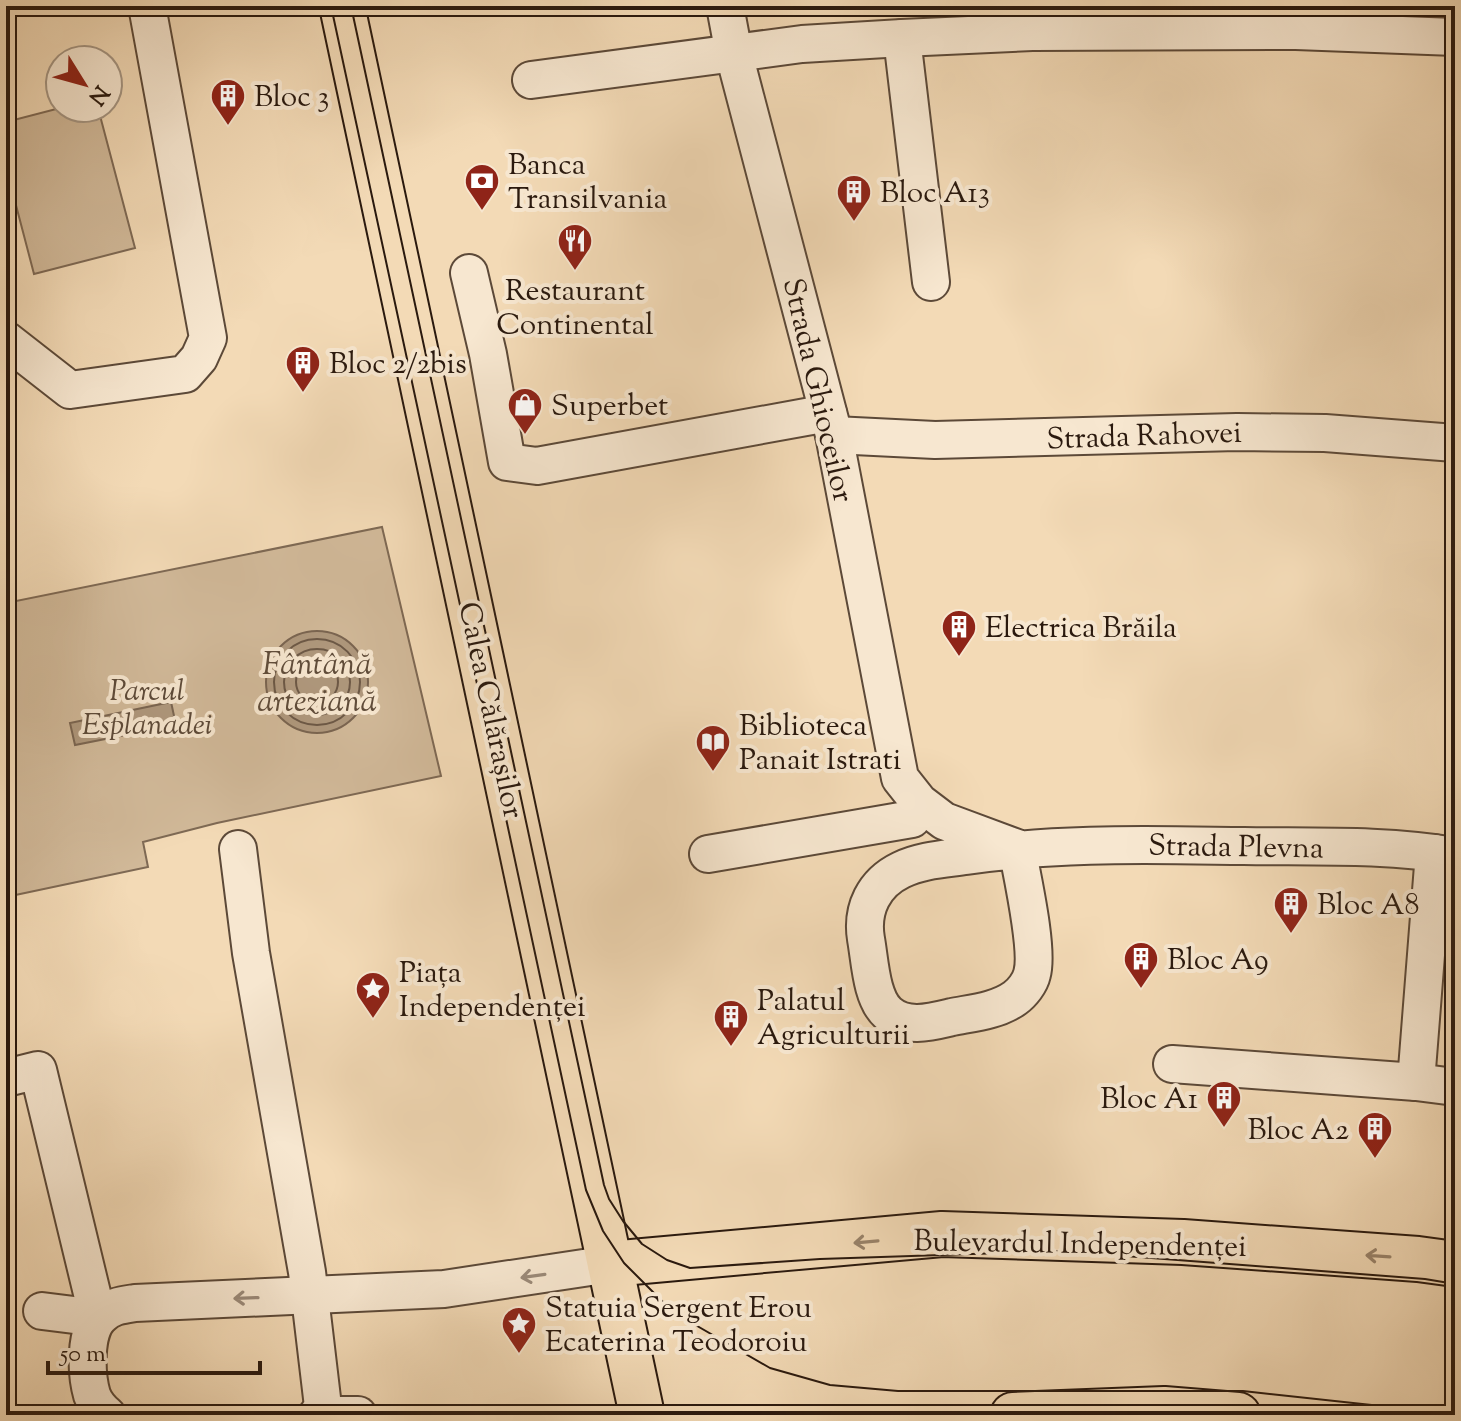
<svg xmlns="http://www.w3.org/2000/svg" width="1461" height="1421" viewBox="0 0 1461 1421" font-family="'Sorts Mill Goudy',serif">
<style>
.green{fill:#d1b999;stroke:#7e6954;stroke-width:2}
.water{fill:#af987d;stroke:#7a6551;stroke-width:2}
.lines{fill:none;stroke-linecap:round;stroke-linejoin:round}
.shore{stroke:#6c5846;stroke-width:2}
.minor-casing{stroke:#5c4938;stroke-width:40}
.major-casing{stroke:#2a190e;stroke-width:48}
.minor{stroke:#f7e7d0;stroke-width:36}
.major{stroke:#f3dab6;stroke-width:44}
.tram{stroke:#2a190e;stroke-width:2}
.oneway{stroke:#99836a}
.oneway2{stroke:#9b8a79}
.labels{text-anchor:middle;stroke-width:8;stroke-linejoin:round;paint-order:stroke}
.poi-label{font-size:30px;fill:#2a190e;stroke:#f7e7d0;text-anchor:start}
.street-label{font-size:30px;fill:#2a190e;stroke:#f7e7d0}
.park-label{font-size:30px;font-style:italic;fill:#5c4938;stroke:#f7e7d0}
.water-label{font-size:32px;font-style:italic;fill:#5f4c3a;stroke:#f7e7d0}
</style>
<rect width="100%" height="100%" fill="#f3dab6"/>
<filter id="stains"><feTurbulence type="fractalNoise" baseFrequency=".0025" numOctaves="4"/><feColorMatrix values="0 0 0 0 .2 0 0 0 0 .09 0 0 0 0 .02 0 0 0 .5 -.17"/></filter>
<radialGradient id="worn" r=".72"><stop offset=".6" stop-color="#630" stop-opacity="0"/><stop offset="1" stop-color="#630" stop-opacity=".3"/></radialGradient>
<!-- green -->
<g class="green">
<path d="M60,108H98L135,248L34,274L6,167V122Z"/>
<path d="M382,527L441,776L217,823L143,842L148,867L6,897V603Z"/>
</g>
<!-- water -->
<g class="water">
<circle cx="317" cy="682" r="51"/>
<path d="M171,702L176,725L75,745L70,723Z"/>
</g>
<g class="lines">
<!-- shore -->
<g class="shore">
<circle cx="317" cy="682" r="43"/>
<circle cx="317" cy="682" r="33"/>
<circle cx="317" cy="682" r="21"/>
</g>
<defs>
<g id="minor">
<path d="M725,6L734,54L834,435L900,778L919,802L944,821L1017,848C1022,876 1039,950 1032,974C1030,983 1022,993 1015,998C997,1011 972,1013 952,1017C931,1022 906,1029 888,1013C871,998 870,961 866,939C861,909 874,883 901,870C921,860 945,859 966,856C1058,842 1151,845 1244,846C1313,847 1386,844 1455,856"/>
<path d="M902,38L931,282"/>
<path d="M531,80L802,44L902,38L1032,32L1296,31L1455,37"/>
<path d="M469,273L488,354L507,462L537,466L828,413"/>
<path d="M6,340L70,390L185,374L199,358L208,338L147,6"/>
<path d="M834,435L935,440L1237,432L1325,433L1455,443"/>
<path d="M238,849L251,953L307,1272L324,1415"/>
<path d="M708,854L912,819"/>
<path d="M1172,1064L1416,1082L1455,1087"/>
<path d="M6,1078L38,1070L98,1318"/>
<path d="M1416,1082L1434,853"/>
<path d="M42,1311L98,1318"/>
<path d="M107,1415C100,1409 95,1403 92,1395C86,1374 84,1331 101,1316C111,1306 122,1305 135,1303L444,1289L610,1264"/>
<path d="M317,1415H358"/>
</g>
<g id="major">
<path d="M342,6L642,1415"/>
<path d="M610,1264L942,1234L1183,1242L1418,1259L1455,1264"/>
<path d="M1013,1415L1164,1409L1238,1415"/>
</g>
</defs>
<!-- minor casing -->
<use href="#minor" class="minor-casing"/>
<!-- major casing -->
<use href="#major" class="major-casing"/>
<!-- minor -->
<use href="#minor" class="minor"/>
<!-- major -->
<use href="#major" class="major"/>
<!-- tram -->
<g class="tram">
<path d="M331,6L586,1190L603,1231L624,1263L673,1312L770,1368L830,1385L898,1391H1243L1455,1414"/>
<path d="M351,6L604,1185L609,1199L623,1221L642,1244L667,1260L690,1268L820,1259L1060,1251L1425,1279L1455,1284"/>
</g>
</g>
<!-- one-way arrows -->
<defs><path id="oneway-shaft" d="M-6 0H5M1.5-3L5.5 0L1.5 3" fill="none" stroke-width="1.6" stroke-linecap="round" stroke-linejoin="round" transform="scale(2)"/></defs>
<g class="oneway">
<use href="#oneway-shaft" transform="translate(866 1242) rotate(175)"/>
<use href="#oneway-shaft" transform="translate(1378 1256) rotate(-176)"/>
</g>
<g class="oneway2">
<use href="#oneway-shaft" transform="translate(533 1276) rotate(172)"/>
<use href="#oneway-shaft" transform="translate(246 1298) rotate(178)"/>
</g>
<!-- icons -->
<defs>
<symbol id="building-pin" viewBox="-11 -11 22 30"><path d="M0 17L-7.5 6A9.5 9.5 0 1 1 7.5 6Z" fill="#8f2418" stroke="#f7e7d0"/><path d="M-4-6H4V6H1V3H-1V6H-4ZM-2.5-4.3h1.7v1.8h-1.7ZM.8-4.3h1.7v1.8H.8ZM-2.5-1h1.7V.8h-1.7ZM.8-1h1.7V.8H.8Z" fill="#fff"/></symbol>
<symbol id="bank-pin" viewBox="-11 -11 22 30"><path d="M0 17L-7.5 6A9.5 9.5 0 1 1 7.5 6Z" fill="#8f2418" stroke="#f7e7d0"/><path d="M-6-4H6V4H-6ZM0-2.3a2.3 2.3 0 1 0 0 4.6a2.3 2.3 0 1 0 0-4.6Z" fill="#fff"/></symbol>
<symbol id="restaurant-pin" viewBox="-11 -11 22 30"><path d="M0 17L-7.5 6A9.5 9.5 0 1 1 7.5 6Z" fill="#8f2418" stroke="#f7e7d0"/><path d="M-5-6h1v4h1v-4h1v4h1v-4h1v5L-1.5 .5V6h-2V.5L-5-1ZM5-6V6H3V1.5H1.5Q1.5-4 5-6Z" fill="#fff"/></symbol>
<symbol id="shop-pin" viewBox="-11 -11 22 30"><path d="M0 17L-7.5 6A9.5 9.5 0 1 1 7.5 6Z" fill="#8f2418" stroke="#f7e7d0"/><path d="M-5-2.5h2.3a2.7 3.5 0 0 1 5.4 0H5L5.5 6h-11ZM-1.5-2.5h3a1.5 2.3 0 0 0-3 0Z" fill="#fff"/></symbol>
<symbol id="library-pin" viewBox="-11 -11 22 30"><path d="M0 17L-7.5 6A9.5 9.5 0 1 1 7.5 6Z" fill="#8f2418" stroke="#f7e7d0"/><path d="M-6-4Q-3-5.5-.7-3.5V5Q-3 3-6 4ZM6-4Q3-5.5 .7-3.5V5Q3 3 6 4Z" fill="#fff"/></symbol>
<symbol id="sight-pin" viewBox="-11 -11 22 30"><path d="M0 17L-7.5 6A9.5 9.5 0 1 1 7.5 6Z" fill="#8f2418" stroke="#f7e7d0"/><path d="M0-6L1.8-2.2L6-1.7L2.9 1.2L3.7 5.4L0 3.3L-3.7 5.4L-2.9 1.2L-6-1.7L-1.8-2.2Z" fill="#fff"/></symbol>
</defs>
<g fill-rule="evenodd">
<use href="#building-pin" x="208" y="76" width="40" height="54"/>
<use href="#bank-pin" x="462" y="161" width="40" height="54"/>
<use href="#building-pin" x="834" y="172" width="40" height="54"/>
<use href="#restaurant-pin" x="555" y="221" width="40" height="54"/>
<use href="#building-pin" x="283" y="343" width="40" height="54"/>
<use href="#shop-pin" x="505" y="385" width="40" height="54"/>
<use href="#building-pin" x="939" y="607" width="40" height="54"/>
<use href="#library-pin" x="693" y="722" width="40" height="54"/>
<use href="#building-pin" x="1271" y="884" width="40" height="54"/>
<use href="#building-pin" x="1121" y="939" width="40" height="54"/>
<use href="#sight-pin" x="353" y="969" width="40" height="54"/>
<use href="#building-pin" x="711" y="997" width="40" height="54"/>
<use href="#building-pin" x="1204" y="1078" width="40" height="54"/>
<use href="#building-pin" x="1355" y="1109" width="40" height="54"/>
<use href="#sight-pin" x="499" y="1304" width="40" height="54"/>
</g>
<g class="labels">
<!-- poi labels -->
<g class="poi-label">
<text x="254" y="106">Bloc 3</text>
<text x="508" y="174">Banca<tspan x="508" dy="34">Transilvania</tspan></text>
<text x="880" y="202">Bloc A13</text>
<text x="575" y="300" text-anchor="middle">Restaurant<tspan x="575" dy="34">Continental</tspan></text>
<text x="329" y="373">Bloc 2/2bis</text>
<text x="551" y="415">Superbet</text>
<text x="985" y="637">Electrica Brăila</text>
<text x="739" y="735">Biblioteca<tspan x="739" dy="34">Panait Istrati</tspan></text>
<text x="1317" y="914">Bloc A8</text>
<text x="1167" y="969">Bloc A9</text>
<text x="399" y="982">Piața<tspan x="399" dy="34">Independenței</tspan></text>
<text x="757" y="1010">Palatul<tspan x="757" dy="34">Agriculturii</tspan></text>
<text x="1198" y="1108" text-anchor="end">Bloc A1</text>
<text x="1349" y="1139" text-anchor="end">Bloc A2</text>
<text x="545" y="1317">Statuia Sergent Erou<tspan x="545" dy="34">Ecaterina Teodoroiu</tspan></text>
</g>
<!-- street labels -->
<g class="street-label">
<text transform="translate(819 390) rotate(77)" y="10">Strada Ghioceilor</text>
<text transform="translate(1144 435) rotate(-2)" y="10">Strada Rahovei</text>
<text transform="translate(492 710) rotate(78)" y="10">Calea Călărașilor</text>
<text transform="translate(1236 846) rotate(1)" y="10">Strada Plevna</text>
<text transform="translate(1080 1243) rotate(1)" y="10">Bulevardul Independenței</text>
</g>
<!-- park labels -->
<g class="park-label">
<text x="147" y="700">Parcul<tspan x="147" dy="34">Esplanadei</tspan></text>
</g>
<!-- water labels -->
<g class="water-label">
<text x="317" y="674">Fântână<tspan x="317" dy="37">arteziană</tspan></text>
</g>
</g>
<!-- margin -->
<rect width="1461" height="1421" fill="none" stroke="#f3dab6" stroke-width="32"/>
<rect x="8" y="8" width="1445" height="1405" fill="none" stroke="#2a190e" stroke-width="4"/>
<rect x="16" y="16" width="1429" height="1389" fill="none" stroke="#2a190e" stroke-width="2"/>
<!-- north arrow -->
<g transform="translate(84 84) rotate(127)"><circle r="38" fill="#f7e7d0" stroke="#a59582" stroke-width="2"/>
<path d="M0-6L14 30L0 20L-14 30Z" fill="#8f2418"/>
<text y="-12" font-size="22" font-weight="bold" text-anchor="middle" fill="#2a190e">N</text>
</g>
<!-- scale -->
<path d="M48 1361v12h212v-12" fill="none" stroke="#2a190e" stroke-width="4"/>
<text x="60" y="1361" font-size="24" fill="#2a190e" stroke="#f7e7d0" stroke-width="6" paint-order="stroke">50 m</text>
<rect width="100%" height="100%" filter="url(#stains)"/>
<rect width="100%" height="100%" fill="url(#worn)"/>
</svg>
